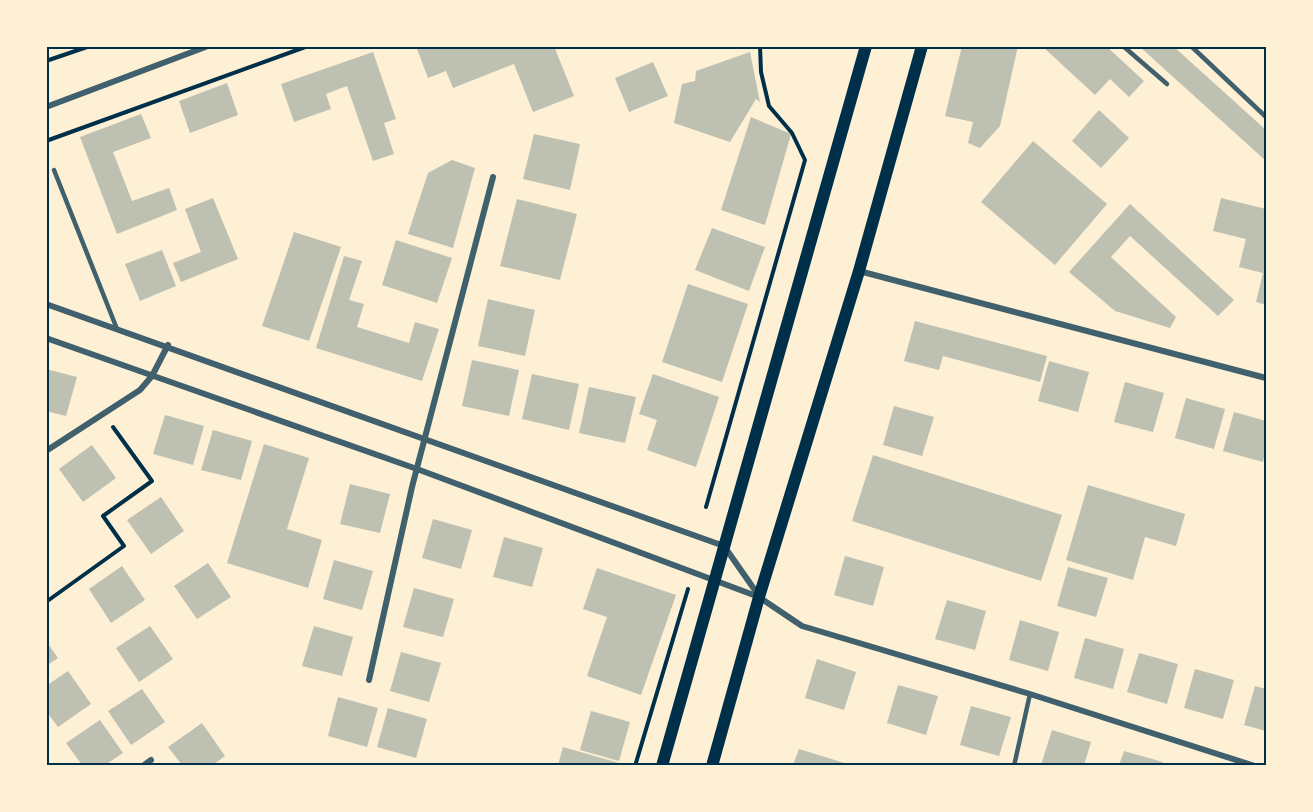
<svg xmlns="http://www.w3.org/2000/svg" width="1313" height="812" viewBox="0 0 1313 812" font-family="'Noto Sans',sans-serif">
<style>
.building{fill:#bec0b2}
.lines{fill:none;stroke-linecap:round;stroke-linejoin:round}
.path{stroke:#003049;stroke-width:4}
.service{stroke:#3f606c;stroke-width:4.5}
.minor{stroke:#3f606c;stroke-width:6}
.secondary{stroke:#003049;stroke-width:12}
.neatline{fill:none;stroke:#003049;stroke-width:2}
</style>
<rect width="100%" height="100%" fill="#fdf0d5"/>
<!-- building -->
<g class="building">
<path d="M416,46H554L574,96L533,112L514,64L453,88L446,71L428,78Z"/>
<path d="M962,46H1018L1000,126L980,148L968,143L973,122L945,116Z"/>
<path d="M1042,46H1106L1144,81L1129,97L1110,79L1095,95Z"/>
<path d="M1139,46H1173L1266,130V161Z"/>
<path d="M373,52L396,119L384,123L394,154L373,161L347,86L326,94L331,109L294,122L281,84Z"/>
<path d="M750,52L760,102L756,99L730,142L674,123L682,84L695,81L696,71Z"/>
<path d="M653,62L668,96L629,112L615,78Z"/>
<path d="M227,83L238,115L190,133L179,101Z"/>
<path d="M1099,110L1129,138L1101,168L1072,141Z"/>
<path d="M141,114L151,138L113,152L132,201L169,188L177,210L117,234L80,137Z"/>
<path d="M751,117L791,134L765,225L721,210Z"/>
<path d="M534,134L580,144L570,190L523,179Z"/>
<path d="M1033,141L1107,204L1055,265L981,202Z"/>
<path d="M452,160L475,168L453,248L408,234L428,173Z"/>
<path d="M213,198L238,259L181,282L173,263L201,252L185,209Z"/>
<path d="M1221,198L1266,209V305L1256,302L1263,273L1239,267L1246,239L1213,231Z"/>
<path d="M517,199L577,214L560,280L500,266Z"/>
<path d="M1130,204L1234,300L1218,316L1130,236L1111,257L1176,317L1170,328L1115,311L1069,272Z"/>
<path d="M712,228L765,247L749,291L695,270Z"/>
<path d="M294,232L341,247L309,341L262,326Z"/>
<path d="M396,240L452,258L437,303L382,285Z"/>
<path d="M162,250L176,286L140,301L125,264Z"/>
<path d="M344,256L362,261L349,300L364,304L357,327L409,343L415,322L439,329L422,381L316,348Z"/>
<path d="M688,284L748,304L722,382L662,362Z"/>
<path d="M488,299L535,310L525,356L478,346Z"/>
<path d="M915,321L1047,356L1040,382L943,356L939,370L904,361Z"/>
<path d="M472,360L519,370L509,416L462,406Z"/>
<path d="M1049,361L1089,372L1078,412L1038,401Z"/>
<path d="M46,369L77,377L66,416L46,411Z"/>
<path d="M532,374L579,384L569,430L522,419Z"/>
<path d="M653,374L719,397L696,467L647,450L657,420L639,414Z"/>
<path d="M1125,382L1164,393L1153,432L1114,422Z"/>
<path d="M589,387L636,397L625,443L579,433Z"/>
<path d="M1186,398L1225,409L1214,449L1175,438Z"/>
<path d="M894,406L934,417L922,456L883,445Z"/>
<path d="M1234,412L1266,421V448L1263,462L1223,451Z"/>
<path d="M165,415L204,426L193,465L153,454Z"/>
<path d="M213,430L252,441L241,480L201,470Z"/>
<path d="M264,444L309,458L287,529L322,540L308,588L227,563Z"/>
<path d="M92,445L116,478L83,502L59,469Z"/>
<path d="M873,455L1062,515L1041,581L852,521Z"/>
<path d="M350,484L390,494L380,533L340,524Z"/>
<path d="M1088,485L1185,514L1176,546L1145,537L1133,580L1066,560Z"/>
<path d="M161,497L184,531L151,554L127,520Z"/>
<path d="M433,519L472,530L461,569L422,558Z"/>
<path d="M504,537L543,548L532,587L493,577Z"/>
<path d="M845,556L884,567L873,606L834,595Z"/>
<path d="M334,560L373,571L362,610L323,599Z"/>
<path d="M208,563L231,597L197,619L174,586Z"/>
<path d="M122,566L145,600L111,623L89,589Z"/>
<path d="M1068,567L1108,578L1096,617L1057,606Z"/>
<path d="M597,568L676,595L641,695L587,676L607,617L583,609Z"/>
<path d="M414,588L454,599L443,637L403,627Z"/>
<path d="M947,600L986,611L975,650L935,639Z"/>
<path d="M1020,620L1059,632L1048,671L1009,660Z"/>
<path d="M150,626L173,659L139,682L116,648Z"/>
<path d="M314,626L353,637L342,676L302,666Z"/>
<path d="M1085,638L1124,649L1113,689L1074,678Z"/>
<path d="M46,641L58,658L46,666Z"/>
<path d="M401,652L441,663L429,702L390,691Z"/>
<path d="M1139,653L1178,664L1167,704L1127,692Z"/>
<path d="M817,659L856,672L844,710L805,698Z"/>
<path d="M1195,669L1234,680L1223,719L1184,708Z"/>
<path d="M68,671L91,704L58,727L46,711V686Z"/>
<path d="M898,685L938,696L926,735L887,723Z"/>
<path d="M1255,686L1266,689V731L1244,725Z"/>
<path d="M142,689L165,722L131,745L108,711Z"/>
<path d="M338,697L378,708L367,747L328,736Z"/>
<path d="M971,706L1011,717L999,756L960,745Z"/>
<path d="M388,708L427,719L416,758L377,747Z"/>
<path d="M591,711L630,722L619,761L580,750Z"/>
<path d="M100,720L123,753L105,765H82L66,743Z"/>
<path d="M202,723L225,756L213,765H182L168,747Z"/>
<path d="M1052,730L1091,742L1084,765H1041Z"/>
<path d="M563,747L619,763L618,765H558Z"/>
<path d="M799,749L851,765H793Z"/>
<path d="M1124,751L1163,762L1162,765H1119Z"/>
</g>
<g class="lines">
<!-- path -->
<g class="path">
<path d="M46,61L90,46"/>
<path d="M46,141L308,46"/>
<path d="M706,507L805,160L792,133L769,106L761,72L760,46"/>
<path d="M46,602L124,546L103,516L152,481L113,427"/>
<path d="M635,766L688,589"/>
</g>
<!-- service -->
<g class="service">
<path d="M1123,46L1167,84"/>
<path d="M1191,46L1266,117"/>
<path d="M54,170L117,329"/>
<path d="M1014,766L1030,694"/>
</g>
<!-- minor -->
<g class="minor">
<path d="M46,107L208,46"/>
<path d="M859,271L1266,378"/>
<path d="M46,304L724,546L759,596"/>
<path d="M46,338L417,469L759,597L802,626L1030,694L1255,766"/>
<path d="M46,451L140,390L152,376L168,345"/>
<path d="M369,680L412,487L493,177"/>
<path d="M143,766L151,760"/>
</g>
<!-- secondary -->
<g class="secondary">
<path d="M662,766L866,46"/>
<path d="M712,766L759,597L859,271L922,46"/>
</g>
</g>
<!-- border -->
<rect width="1313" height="812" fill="none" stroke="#fdf0d5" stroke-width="96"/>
<rect x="48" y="48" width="1217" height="716" class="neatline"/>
</svg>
